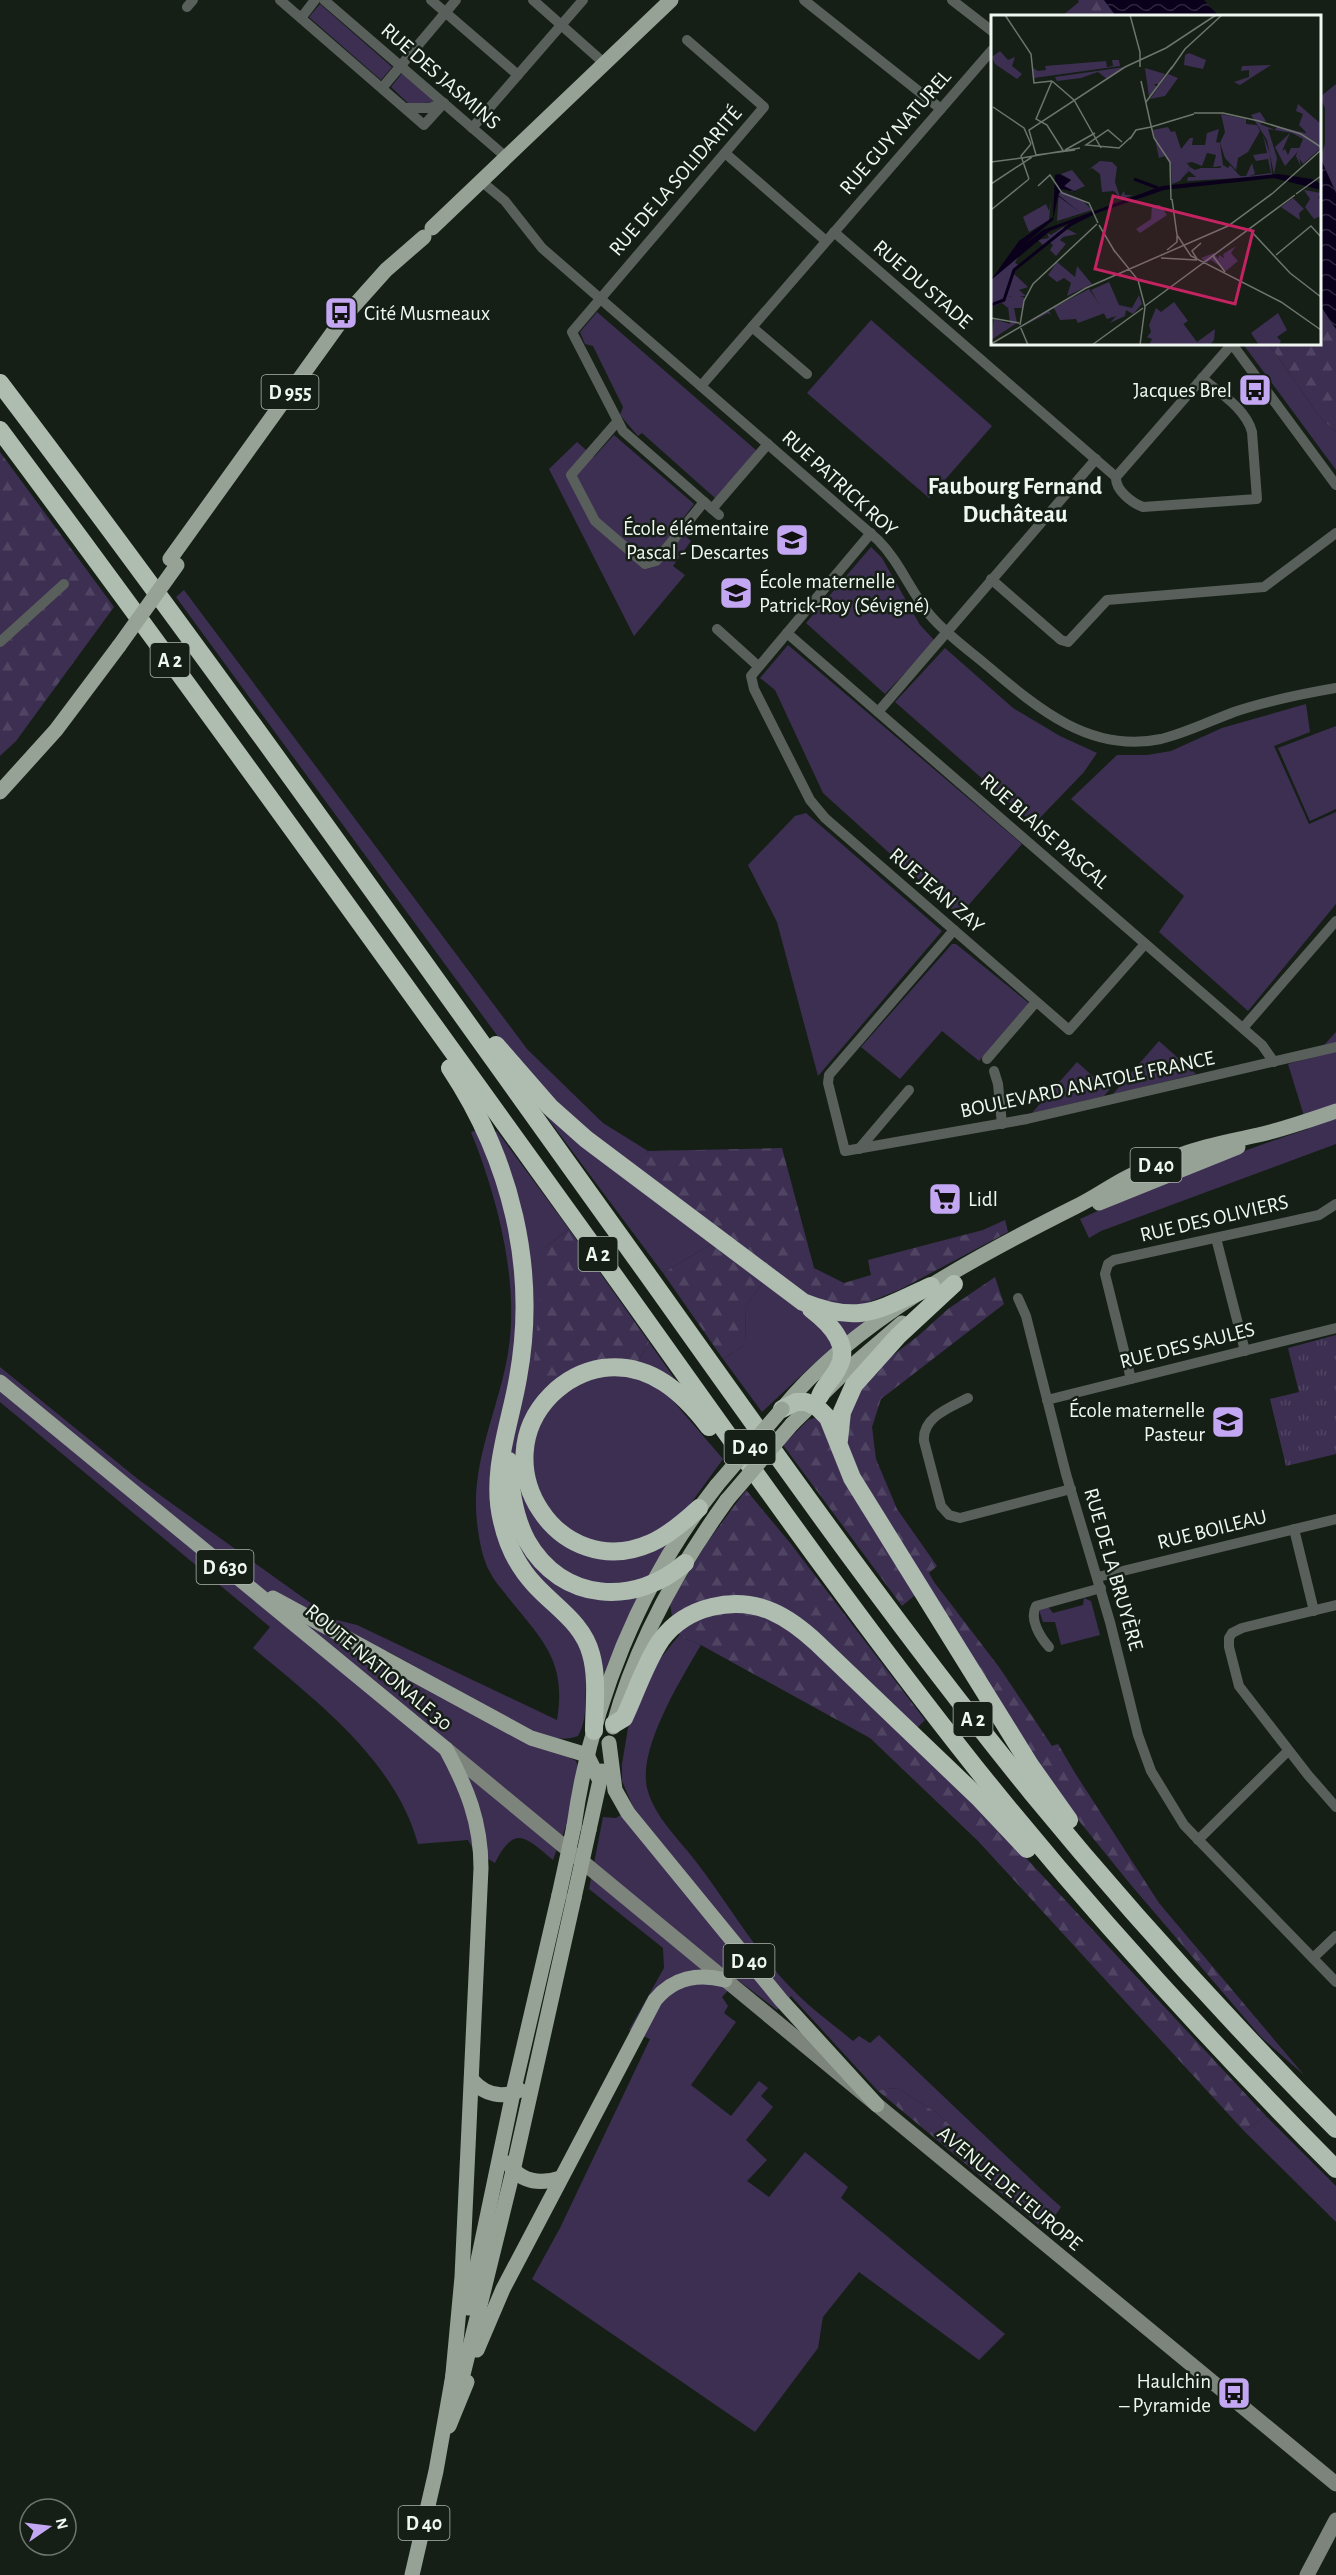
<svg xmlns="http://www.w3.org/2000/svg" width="1336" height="2575" viewBox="0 0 1336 2575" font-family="'Alegreya Sans',sans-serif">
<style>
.green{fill:#3d2f52}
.forest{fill:url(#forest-firs)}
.park{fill:url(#park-tufts)}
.water{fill:url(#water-waves)}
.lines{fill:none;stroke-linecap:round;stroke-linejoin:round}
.street{stroke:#595f5a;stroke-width:10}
.secondary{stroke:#7c847c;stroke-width:15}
.primary{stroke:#97a297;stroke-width:15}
.highway{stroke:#afbcb0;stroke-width:18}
.primary-bridge{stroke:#97a297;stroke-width:15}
.labels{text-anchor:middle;stroke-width:5;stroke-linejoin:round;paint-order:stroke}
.shield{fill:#151f16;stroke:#aeb6af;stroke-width:1.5}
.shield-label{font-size:20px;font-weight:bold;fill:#f0f7f0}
.street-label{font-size:21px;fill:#f0f7f0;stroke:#151f16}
.poi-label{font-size:21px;fill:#f0f7f0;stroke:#151f16;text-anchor:end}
.quarter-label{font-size:24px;font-weight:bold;fill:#f0f7f0;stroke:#151f16}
.inset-river{fill:none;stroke:#0b001c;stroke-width:3}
.inset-road{fill:none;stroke:#6d756d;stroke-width:1.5}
.view{fill:#c42362;fill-opacity:0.15;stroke:#c42362;stroke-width:3}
.inset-edge{fill:none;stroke:#f0f7f0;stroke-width:3}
</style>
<defs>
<pattern id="forest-firs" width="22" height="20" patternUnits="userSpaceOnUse" patternTransform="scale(1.5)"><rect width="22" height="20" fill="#3d2f52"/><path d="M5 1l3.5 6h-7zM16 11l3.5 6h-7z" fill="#504463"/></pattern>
<pattern id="park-tufts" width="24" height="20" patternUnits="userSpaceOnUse" patternTransform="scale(1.5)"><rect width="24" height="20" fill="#3d2f52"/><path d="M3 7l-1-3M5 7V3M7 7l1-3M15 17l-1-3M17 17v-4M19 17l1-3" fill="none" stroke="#504463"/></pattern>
<pattern id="water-waves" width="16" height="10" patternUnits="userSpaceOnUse" patternTransform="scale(1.5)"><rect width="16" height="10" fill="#0b001c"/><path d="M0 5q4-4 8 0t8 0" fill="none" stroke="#2f263d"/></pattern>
</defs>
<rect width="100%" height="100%" fill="#151f16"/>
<!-- green -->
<g class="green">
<path d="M320,4L392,67L381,80L309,17Z"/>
<path d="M403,72L438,102L409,104L391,87Z"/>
<path d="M1336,84V193L1320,158L1325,144V108L1320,97Z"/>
<path d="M597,312L757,451L715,498L642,433L638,436L620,415L623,407L593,346L585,344L580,332Z"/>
<path d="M871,320L992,426L929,498L807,393Z"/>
<path d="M1243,344H1269L1319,416L1336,432V470Z"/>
<path d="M614,435L694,504L676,528L691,541L673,566L685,575L634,636L549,469L577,442L594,457Z"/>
<path d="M871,547L882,558L920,625L935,641L885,694L806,623Z"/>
<path d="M184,590L527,1049L603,1123L648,1151L634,1164L867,1303L875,1319L820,1358L762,1412L723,1359L746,1344L745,1307L764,1280L715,1242L663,1273L540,1108L510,1053L176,597Z"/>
<path d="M788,645L1022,844L959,916L823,793L775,690L760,678Z"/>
<path d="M945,648L1013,708L1060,736L1097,753L1084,772L1034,824L895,702Z"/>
<path d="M1306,704L1310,732L1274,746L1309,824L1336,812V904L1248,1011L1159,932L1184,896L1071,799L1117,755H1147L1171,751L1222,728Z"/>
<path d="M1336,726V809L1310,821L1278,748Z"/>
<path d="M806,813L942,931L818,1076L777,922L748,865L795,816Z"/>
<path d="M952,944H956L1030,1004L979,1061L942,1031L900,1079L861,1047Z"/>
<path d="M1336,1032V1144L1101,1231L1089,1238L1080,1219C1155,1185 1230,1154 1308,1129L1288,1064L1313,1057Z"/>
<path d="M1159,1041L1196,1074L1112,1095Z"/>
<path d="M1077,1062L1106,1088L1110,1089L1104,1096L1032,1113Z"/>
<path d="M478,1130L483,1140L497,1131L569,1229L545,1248L636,1365L649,1342L679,1385L668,1395L723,1459L683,1514L670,1544L631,1610L599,1685H586C585,1703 587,1721 578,1736C561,1742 548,1737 532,1731L387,1651L384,1664L576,1761C586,1786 562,1835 553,1860C525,1837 515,1824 495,1863L474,1851L468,1840L418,1844C395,1760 316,1701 253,1648L270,1627L0,1402V1367L139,1480L333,1619L357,1625L557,1720C567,1660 542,1640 507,1596C502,1589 495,1582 491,1574C482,1559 479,1539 477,1522C470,1463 499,1409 508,1353C520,1283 497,1196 471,1132Z"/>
<path d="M1084,1598L1091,1601L1100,1635L1061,1645L1055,1622H1043L1039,1610L1046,1604L1053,1613L1083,1605Z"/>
<path d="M680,1634L681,1637L701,1645C681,1679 638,1748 647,1788C654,1817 680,1840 697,1863C730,1906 758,1956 797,1994C814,2011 834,2025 853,2041L859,2036L870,2043L879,2035L1041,2189L1031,2202L937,2113L897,2088L877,2090L791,1996L777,2010L738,1980L722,1997L728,2006L724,2013L736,2022L691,2085L731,2116L759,2081L768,2088L761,2096L773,2107L746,2140L767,2160L747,2181L769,2197L805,2152L848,2187L841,2198L1005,2334L979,2360L859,2272L823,2317L818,2348L755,2432L532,2279L560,2228L650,2039L629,2030L664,1968L663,1948L589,1889L603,1817L616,1818L633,1807L622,1781V1764L628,1728L647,1675Z"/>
<path d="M1266,2116L1336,2186V2222L1244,2131Z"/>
</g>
<!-- forest -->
<g class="forest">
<path d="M1078,0H1104L1116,16H1062L1079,2Z"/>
<path d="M1320,305L1336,329V432L1319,416L1269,344H1320Z"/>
<path d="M0,452L114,607L16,741L0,756Z"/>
<path d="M782,1148L814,1268L844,1283L871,1275L868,1260L983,1230L1005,1220L1008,1232L901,1289L867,1303L829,1305L796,1290L633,1164L648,1151Z"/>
<path d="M569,1229L649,1342L636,1365L557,1383L533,1369L545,1248Z"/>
<path d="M715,1242L764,1280L745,1307L746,1344L723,1359L663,1273Z"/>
<path d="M995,1277L1004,1304L881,1399L872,1427L876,1459L897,1509L937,1566L929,1573L934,1582L999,1667L1052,1746L1058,1744L1075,1773L1159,1903L1304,2075L1261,2037L1131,1885L1058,1795L926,1586L902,1606L783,1445L808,1420L814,1418L822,1420L849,1411L859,1391L884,1362L918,1336L948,1309Z"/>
<path d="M746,1490L791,1544L925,1720L907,1738L971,1799L1266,2116L1244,2131L978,1841L870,1738L701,1645L681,1637L672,1616L670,1604L706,1544Z"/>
<path d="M897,2088L937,2113L1031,2201L1041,2189L1061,2207L1048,2226L1039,2225L877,2090Z"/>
</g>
<!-- park -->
<path class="park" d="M1336,1335V1454L1286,1466L1270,1399L1299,1392L1288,1348Z"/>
<!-- water -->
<g class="water">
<path d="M1104,0H1204L1219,16H1116Z"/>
<path d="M1320,157L1336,193V329L1320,305Z"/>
</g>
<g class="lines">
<!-- street -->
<g class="street">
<path d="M280,0L424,125L444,103"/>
<path d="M324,0L506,157"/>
<path d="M431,0L518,75"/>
<path d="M533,0L604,63"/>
<path d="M804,0L941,109"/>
<path d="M952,0L992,31"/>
<path d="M187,7L193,0"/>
<path d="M301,18L315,0"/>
<path d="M687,40L764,107L572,332L623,431L719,515"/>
<path d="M382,88L456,0"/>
<path d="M405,108H430L441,104"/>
<path d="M472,128L583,0"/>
<path d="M725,153L826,241"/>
<path d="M481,181L505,201L542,248L878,540C900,562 910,591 930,615C945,633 966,648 984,663C1036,707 1089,754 1161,739C1186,733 1210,721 1234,712C1267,701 1301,694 1336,688"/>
<path d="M834,232L1116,477"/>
<path d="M752,327L807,374"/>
<path d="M701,386L992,50"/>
<path d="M617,422L571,475L595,521L645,564L656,561L704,502"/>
<path d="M1116,477L1232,344L1336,485"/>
<path d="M1116,477C1115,490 1132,503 1143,507L1257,499L1252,432C1246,409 1220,393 1202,378"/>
<path d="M712,509L768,444"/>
<path d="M871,533L751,676L754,689L810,800L825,818L1069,1030L1145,944"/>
<path d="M991,579L1061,640L1068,642L1107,600L1264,587L1336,533"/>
<path d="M717,629L758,666"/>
<path d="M787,633L1262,1045L1274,1062"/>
<path d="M0,642L64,584"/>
<path d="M878,712L1096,459"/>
<path d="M954,930L829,1075L828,1083L845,1151L1027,1119L1336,1047"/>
<path d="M1243,1028L1336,921"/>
<path d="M987,1059L1036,1002"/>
<path d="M994,1071L998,1084L1002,1124"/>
<path d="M859,1149L909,1090"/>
<path d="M1216,1238L1245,1351"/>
<path d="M1018,1298L1026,1316L1066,1474L1110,1622L1138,1735L1151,1771L1184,1825L1336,1982"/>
<path d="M1131,1379L1105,1274L1108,1264L1114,1260L1319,1215L1336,1204"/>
<path d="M968,1398C951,1407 922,1417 924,1441L941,1506L949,1515L960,1518L1071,1489"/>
<path d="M1047,1400L1336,1328"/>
<path d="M1294,1529L1314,1611"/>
<path d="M1098,1577L1336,1519"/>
<path d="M1336,1605L1242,1628L1232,1633L1229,1638V1647L1239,1686L1308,1775L1336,1807"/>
<path d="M1049,1647C1040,1637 1029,1619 1036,1606L1101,1588"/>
<path d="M1198,1840L1288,1751"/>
<path d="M1313,1958L1336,1936"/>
</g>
<!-- secondary -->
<g class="secondary">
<path d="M446,1749L1336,2484"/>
<path d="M1307,2575L1336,2520"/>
</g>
<!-- primary -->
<g class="primary">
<path d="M432,228L671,0"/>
<path d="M170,559L344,317L386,270L424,237"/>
<path d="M0,792L56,730L119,646"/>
<path d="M1099,1203L1238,1147"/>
<path d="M0,1382L446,1749C467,1788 481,1822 481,1868L462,2277L452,2384"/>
<path d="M782,1409C853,1321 977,1256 1077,1206C1094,1198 1110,1186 1128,1177C1145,1168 1164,1161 1183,1154C1207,1145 1232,1141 1258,1135C1284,1129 1310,1120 1336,1111"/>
<path d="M792,1424L846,1371L902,1323"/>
<path d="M273,1598L531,1738L587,1755L600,1781"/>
<path d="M613,1727C635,1646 678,1568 727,1500"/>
<path d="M609,1743L615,1790L628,1813L781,2000L877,2105"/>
<path d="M574,1826C591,1704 640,1582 717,1485"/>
<path d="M589,1830L602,1771"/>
<path d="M472,2080C485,2095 502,2099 520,2090"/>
<path d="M508,2163C521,2182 539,2185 560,2178"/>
<path d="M468,2308L513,2093L559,1895"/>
<path d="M477,2350L503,2289L655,2000C673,1978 698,1973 725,1980"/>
<path d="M459,2391L513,2171L574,1898"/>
<path d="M449,2426L467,2382"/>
<path d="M412,2575L436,2471L453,2375"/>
</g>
<!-- highway -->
<g class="highway">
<path d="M0,383C223,677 435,979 650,1278C774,1452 897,1627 1032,1793C1128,1910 1230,2022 1336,2129"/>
<path d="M0,430C204,704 403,983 603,1260C725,1430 845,1603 975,1767C1088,1908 1209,2041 1336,2169"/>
<path d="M496,1045L550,1107L586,1139L803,1302C860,1325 878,1310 931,1286"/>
<path d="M450,1068C511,1160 538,1269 518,1378C510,1425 490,1473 502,1521C507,1544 518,1567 535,1585C555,1607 583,1623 591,1654C598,1678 594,1707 594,1731"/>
<path d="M811,1309C828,1322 852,1344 838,1368C833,1379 824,1385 820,1396"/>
<path d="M782,1409L796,1402H806L817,1407L828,1418L852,1478L1030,1765L1069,1820"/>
<path d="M839,1440L842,1412L854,1385L898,1336L954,1284"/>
<path d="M509,1461C510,1489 514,1517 527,1541C562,1603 636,1606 685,1563"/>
<path d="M699,1508C685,1521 669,1535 651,1543C559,1584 482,1465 551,1395C565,1381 584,1371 603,1368C650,1362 683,1393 709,1427"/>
<path d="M614,1724L624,1718C636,1693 645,1663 661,1640C686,1606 735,1595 773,1612C789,1619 804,1631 817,1643L980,1799L1027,1849"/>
</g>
<!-- primary-bridge -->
<g class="primary-bridge">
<path d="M119,646L177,565"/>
<path d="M717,1485L782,1409"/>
<path d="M727,1500L792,1424"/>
<path d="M559,1895L574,1826"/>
<path d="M574,1898L589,1830"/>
</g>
</g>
<!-- icons -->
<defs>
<symbol id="bus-square" viewBox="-11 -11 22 22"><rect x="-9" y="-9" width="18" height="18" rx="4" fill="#c3a7f2" stroke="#151f16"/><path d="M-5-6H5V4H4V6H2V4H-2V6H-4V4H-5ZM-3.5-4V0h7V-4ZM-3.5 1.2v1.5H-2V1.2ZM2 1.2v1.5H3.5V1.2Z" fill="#111"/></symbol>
<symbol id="school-square" viewBox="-11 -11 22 22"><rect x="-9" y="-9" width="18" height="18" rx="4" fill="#c3a7f2" stroke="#151f16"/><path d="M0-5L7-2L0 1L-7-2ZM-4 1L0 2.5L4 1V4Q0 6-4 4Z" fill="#111"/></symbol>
<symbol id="supermarket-square" viewBox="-11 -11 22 22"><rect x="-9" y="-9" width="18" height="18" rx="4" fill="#c3a7f2" stroke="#151f16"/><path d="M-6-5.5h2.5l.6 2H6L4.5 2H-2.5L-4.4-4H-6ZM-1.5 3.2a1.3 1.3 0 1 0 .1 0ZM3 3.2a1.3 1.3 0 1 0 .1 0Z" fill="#111"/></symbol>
</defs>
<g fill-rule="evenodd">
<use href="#bus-square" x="322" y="294" width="38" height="38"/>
<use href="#bus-square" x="1236" y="371" width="38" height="38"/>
<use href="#school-square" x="773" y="521" width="38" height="38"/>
<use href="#school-square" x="717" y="574" width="38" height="38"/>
<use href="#supermarket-square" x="926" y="1180" width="38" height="38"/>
<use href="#school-square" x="1209" y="1403" width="38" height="38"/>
<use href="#bus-square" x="1215" y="2374" width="38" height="38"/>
</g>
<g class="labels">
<!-- shield labels -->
<g class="shield">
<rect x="261.5" y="375" width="57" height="34" rx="4.5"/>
<rect x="150.5" y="643" width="39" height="34" rx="4.5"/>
<rect x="1130.5" y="1148" width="51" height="34" rx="4.5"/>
<rect x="578.5" y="1237" width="39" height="34" rx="4.5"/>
<rect x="724.5" y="1430" width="51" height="34" rx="4.5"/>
<rect x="196.5" y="1550" width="57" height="34" rx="4.5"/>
<rect x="953.5" y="1702" width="39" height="34" rx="4.5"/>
<rect x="723.5" y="1944" width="51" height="34" rx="4.5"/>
<rect x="398.5" y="2506" width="51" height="34" rx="4.5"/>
</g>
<g class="shield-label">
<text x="290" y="399">D 955</text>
<text x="170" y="667">A 2</text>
<text x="1156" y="1172">D 40</text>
<text x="598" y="1261">A 2</text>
<text x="750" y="1454">D 40</text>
<text x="225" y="1574">D 630</text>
<text x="973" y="1726">A 2</text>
<text x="749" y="1968">D 40</text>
<text x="424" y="2530">D 40</text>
</g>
<!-- street labels -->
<g class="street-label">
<text transform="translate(441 76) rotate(41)" y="7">RUE DES JASMINS</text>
<text transform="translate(895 132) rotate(-49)" y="7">RUE GUY NATUREL</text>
<text transform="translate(675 181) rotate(-49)" y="7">RUE DE LA SOLIDARITÉ</text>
<text transform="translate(923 284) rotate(41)" y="7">RUE DU STADE</text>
<text transform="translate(840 483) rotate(42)" y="7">RUE PATRICK ROY</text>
<text transform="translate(1045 831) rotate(41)" y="7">RUE BLAISE PASCAL</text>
<text transform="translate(937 890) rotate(41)" y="7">RUE JEAN ZAY</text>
<text transform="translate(1087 1084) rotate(-12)" y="7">BOULEVARD ANATOLE FRANCE</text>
<text transform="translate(1214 1218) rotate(-13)" y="7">RUE DES OLIVIERS</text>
<text transform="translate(1187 1345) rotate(-14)" y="7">RUE DES SAULES</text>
<text transform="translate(1212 1529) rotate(-14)" y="7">RUE BOILEAU</text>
<text transform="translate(1114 1569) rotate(74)" y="7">RUE DE LA BRUYÈRE</text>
<text transform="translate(379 1667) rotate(40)" y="7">ROUTE NATIONALE 30</text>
<text transform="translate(1010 2188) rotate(40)" y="7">AVENUE DE L'EUROPE</text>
</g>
<!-- poi labels -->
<g class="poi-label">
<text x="364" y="320" text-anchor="start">Cité Musmeaux</text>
<text x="1232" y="397">Jacques Brel</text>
<text x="769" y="535">École élémentaire<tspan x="769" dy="24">Pascal - Descartes</tspan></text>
<text x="759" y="588" text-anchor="start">École maternelle<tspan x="759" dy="24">Patrick-Roy (Sévigné)</tspan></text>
<text x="968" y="1206" text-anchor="start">Lidl</text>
<text x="1205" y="1417">École maternelle<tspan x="1205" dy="24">Pasteur</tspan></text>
<text x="1211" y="2388">Haulchin<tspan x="1211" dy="24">– Pyramide</tspan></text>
</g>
<!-- quarter labels -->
<g class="quarter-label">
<text x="1015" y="494">Faubourg Fernand<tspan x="1015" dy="28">Duchâteau</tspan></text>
</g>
</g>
<!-- overview -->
<g transform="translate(991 15)">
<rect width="330" height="330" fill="#151f16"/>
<path d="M9,36L17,45L24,42L21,51L31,59L26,64L4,49L1,42ZM198,38L215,45L212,54L193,50L194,40ZM280,50L249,70L243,67L258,62V55L250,56L251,51ZM134,52L116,64L107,57L90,63L66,66L64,62ZM307,89L330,109V133L312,149L308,143L315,117L308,110L312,99L305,96ZM177,112L180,117L184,116L190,134L199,123H202L201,130H214L216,118L228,114L225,127L229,128L232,150L237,153L239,150L249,161H255L261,148L264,159L258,161L280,158L276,139L277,144L265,146L262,140L276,138L272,120L279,139L281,161L196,166L197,162H205L198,156L191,163L199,152L204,155L210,153H229L231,151L222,152L225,140L216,138L211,151L201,147L180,151L174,141L168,143L162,115ZM299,118L291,136L294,134L297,140L300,133H310L294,151L284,132ZM109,146L121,147L126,152L124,167L129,182L133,176L134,180H142L130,184L123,176L111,177L109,159L101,153L97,155ZM313,175L330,178L327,183L330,184V201L323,204L314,192L319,184ZM302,183L313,194L308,198L309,205L290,192ZM60,186L58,205L38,217L32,202L55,189L58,196ZM161,190H169L176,200L149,218L145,214L160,204ZM245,231L240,238L247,246L235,256L220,245L215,248L210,243L223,238L227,244L228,240L233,243L232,239ZM66,247L84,262L86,251L101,269L76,281L80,268L73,263L66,267L57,260ZM118,267L128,290L141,293L148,280L151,289L142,299L135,295L134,301L119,308L125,301L116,304L100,275ZM27,280L34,283L31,293H23L26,308L0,325L3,304L19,309L16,282ZM183,287L197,306L178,318L184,330H158L161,324L156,322L160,317L158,310L165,293L170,297ZM287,298L296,315L286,322L290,326L288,330H268L260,318Z" fill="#3d2f52"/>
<path d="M121,45H128L129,51L43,63L42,53L47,56L55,55L54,51L115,46L116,52L122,51ZM269,97L275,106L269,109L284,115L286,111L318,119L308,142L310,152L305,141L312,124L301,118L277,114L286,143L283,159L276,125L260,100ZM194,146L199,152L189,166L181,169L180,151ZM68,175L90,184L101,195L66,206ZM72,212L86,219L72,222L69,225L75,229L65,241L59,235L62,230L58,227L53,231L47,225L58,223L56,218L60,220ZM28,241L24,248L29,251L22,258L37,272L28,275L35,281H18L17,293L11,288L0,292V265ZM98,274L114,298L87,308L85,304L69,305L63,293L58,296L60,300L57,298L31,312L58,295ZM191,307L206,327L224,314L223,325L219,330H184L177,318Z" fill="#3d2f52"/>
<path d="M154,53L174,59L168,69H163L166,72L158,82ZM177,59L187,63L174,81L159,84Z" fill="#3d2f52"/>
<path d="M230,99L255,104V109L266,110L269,116L257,137L247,143L245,155L234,143L229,128L234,117ZM81,155L94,171L81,177L73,171L80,165L70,159Z" fill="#3d2f52"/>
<path d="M68,159L80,165L73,171L85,177L71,174L67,180L90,198L67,181L62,205L31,231L52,215L171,171L287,159L321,164L330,169V175L283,163L173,175L106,198L76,213L79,208L59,216L0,265L28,226L62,202L64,160Z" fill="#0b001c"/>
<path class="inset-river" d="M143,164L167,173M0,290L13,285L23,255L79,210"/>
<path class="inset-road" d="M14,0L40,39L43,68L61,66M139,0L149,37V52M180,54L194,34L231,0M61,66L45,104L56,110L73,137M61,66L83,85L110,133M150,66L159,106M155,87L181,52M2,92L33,113L40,129M203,98H232L268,106L310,119L330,132M158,102L163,123L179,147L180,185M160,112L203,99M139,124L145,115L160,112M131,127L117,115L95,130L128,133L140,122M74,135L104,118M84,135L45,140L38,115L134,52L175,33L225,0M31,143L89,133M0,147L30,143M38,164L30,141L40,129M0,169L41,142M47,171L59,160L71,178L98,188L107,208M305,179L330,161M181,184L186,220L200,241L290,287L330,315M0,195L38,164M108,210L124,237M258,214L299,258L330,282M122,234L147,265L154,292M176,235L186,227V221M285,240L320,211L330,222M222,241L234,257M170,243L206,245M206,244L201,236L210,228M154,291L304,180M0,303L28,308M29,310L33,286L42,269L106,209M29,311L37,330M0,329L95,273L237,211L282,178L330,135M101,330L152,293M149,330L154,292"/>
<path class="view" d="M122,181L262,216L244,289L104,254Z"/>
<rect width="330" height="330" class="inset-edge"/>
</g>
<!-- north arrow -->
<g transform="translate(48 2527) rotate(76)"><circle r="28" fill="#151f16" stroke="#6d756d" stroke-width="1.5"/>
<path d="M0-4.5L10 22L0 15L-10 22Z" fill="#c3a7f2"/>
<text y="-9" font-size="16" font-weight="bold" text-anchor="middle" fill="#f0f7f0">N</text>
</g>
</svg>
